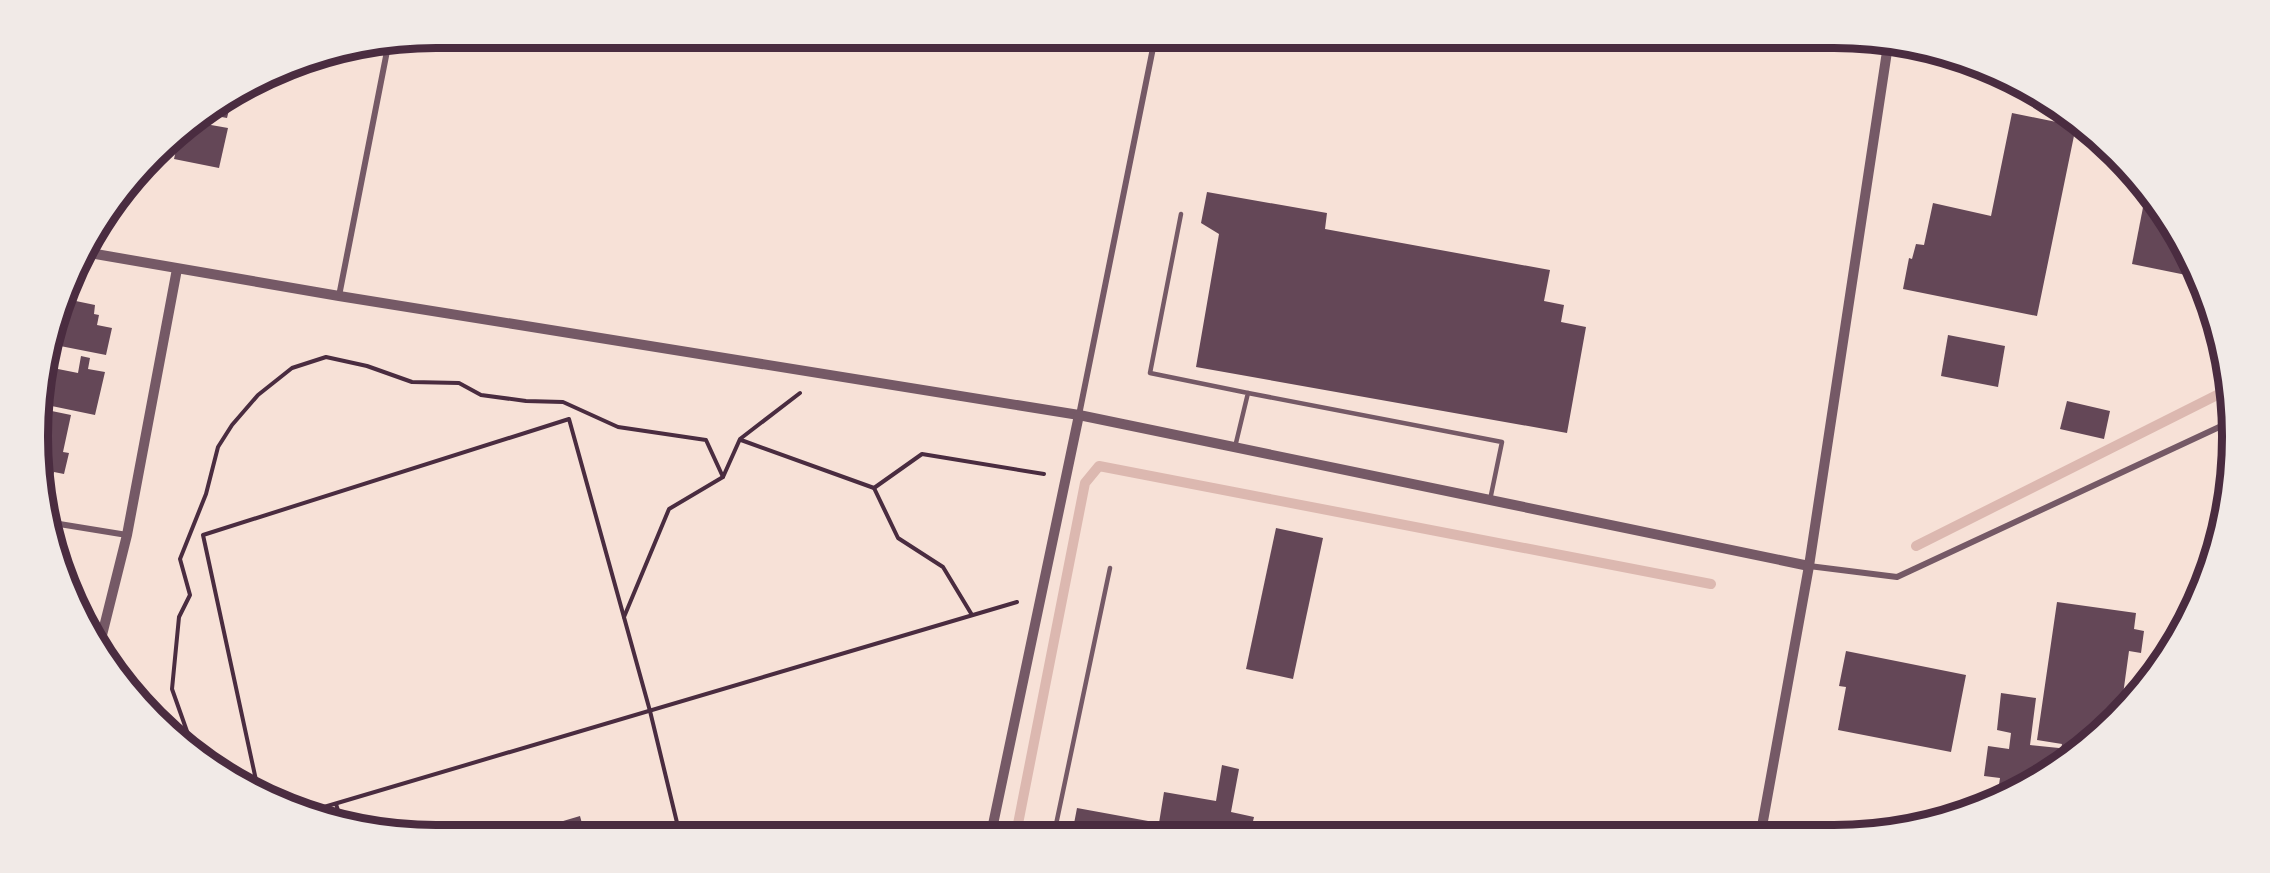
<svg xmlns="http://www.w3.org/2000/svg" width="2270" height="873" viewBox="0 0 2270 873" font-family="'Golos Text',sans-serif">
<style>
.lines{fill:none;stroke-linecap:round;stroke-linejoin:round}
.stream{stroke:#dcb8b0;stroke-width:10}
.building{fill:#644757}
.path{stroke:#4a2c40;stroke-width:4}
.service{stroke:#755966;stroke-width:4.5}
.minor{stroke:#755966;stroke-width:6}
.tertiary{stroke:#755966;stroke-width:10}
.rim{fill:none;stroke:#4a2c40;stroke-width:8}
</style>
<rect width="100%" height="100%" fill="#f7e1d7"/>
<g class="lines">
<!-- stream -->
<g class="stream">
<path d="M1916,546L2229,389"/>
<path d="M1016,834L1085,483L1099,466L1711,584"/>
</g>
</g>
<!-- building -->
<g class="building">
<path d="M233,94L227,118L205,114L217,106Z"/>
<path d="M2012,113L2076,126L2037,316L1903,289L1909,258L1912,259L1916,244L1924,245L1933,203L1991,216Z"/>
<path d="M194,122L228,128L219,168L174,159L180,132Z"/>
<path d="M1207,192L1327,213L1325,229L1550,270L1544,301L1564,305L1561,322L1586,327L1567,433L1196,367L1219,234L1201,223Z"/>
<path d="M2146,192L2179,237L2193,268L2191,276L2132,264Z"/>
<path d="M69,285L73,286L71,300L95,305L94,314L99,315L97,325L112,328L106,355L50,344L59,309Z"/>
<path d="M1948,335L2005,346L1998,387L1941,376Z"/>
<path d="M48,353L56,355L53,368L78,373L81,356L90,358L88,369L105,372L95,415L42,404L41,384Z"/>
<path d="M2067,401L2110,411L2104,439L2060,429Z"/>
<path d="M42,409L71,415L63,452L69,453L64,474L54,472L49,494L45,493Z"/>
<path d="M1276,528L1323,538L1293,679L1246,669Z"/>
<path d="M2057,602L2136,613L2134,629L2144,631L2141,653L2129,651L2121,709L2101,731L2087,729L2085,744L2072,742L2069,755L2067,756L2060,755L2062,744L2037,740Z"/>
<path d="M1846,651L1966,675L1951,752L1838,730L1846,687L1839,686Z"/>
<path d="M2001,693L2036,698L2030,745L2059,748L2057,763L2010,794L1997,798L2000,778L1984,776L1988,746L2009,749L2011,733L1997,730Z"/>
<path d="M1222,765L1239,769L1231,812L1254,817L1250,834H1072L1077,808L1159,823L1164,792L1216,801Z"/>
<path d="M580,816L585,835H516Z"/>
</g>
<g class="lines">
<!-- path -->
<g class="path">
<path d="M741,440L874,488L898,538L943,567L972,615"/>
<path d="M874,488L922,454L1044,474"/>
<path d="M624,617L669,509L723,477"/>
<path d="M169,727L189,737L214,765"/>
<path d="M189,737L172,689L179,617L190,595L180,559L206,494L218,447L232,425L258,395L292,368L326,357L367,366L412,382L459,383L481,395L526,401L563,402L618,427L706,440L723,477L740,439L800,393"/>
<path d="M259,794L203,535L569,419L650,711L680,835"/>
<path d="M336,804L342,823"/>
<path d="M307,812L1017,602"/>
</g>
<!-- service -->
<g class="service">
<path d="M1181,214L1150,373L1248,393L1235,447"/>
<path d="M1248,393L1502,442L1490,500"/>
<path d="M1054,834L1110,568"/>
</g>
<!-- minor -->
<g class="minor">
<path d="M339,296L388,46"/>
<path d="M1079,415L1155,38"/>
<path d="M47,522L127,535"/>
<path d="M1809,566L1897,577L2230,422"/>
</g>
<!-- tertiary -->
<g class="tertiary">
<path d="M84,252L339,296L1079,415L1809,566"/>
<path d="M99,647L127,535L177,269"/>
<path d="M1761,832L1809,566L1888,45"/>
<path d="M991,834L1079,415"/>
</g>
</g>
<!-- crop -->
<path d="M0 0H2270V873H0ZM436 48H1834A388 388 0 0 1 2222 436V437A388 388 0 0 1 1834 825H436A388 388 0 0 1 48 437V436A388 388 0 0 1 436 48Z" fill="#f1eae7" fill-rule="evenodd"/>
<path class="rim" d="M436 48H1834A388 388 0 0 1 2222 436V437A388 388 0 0 1 1834 825H436A388 388 0 0 1 48 437V436A388 388 0 0 1 436 48Z"/>
</svg>
